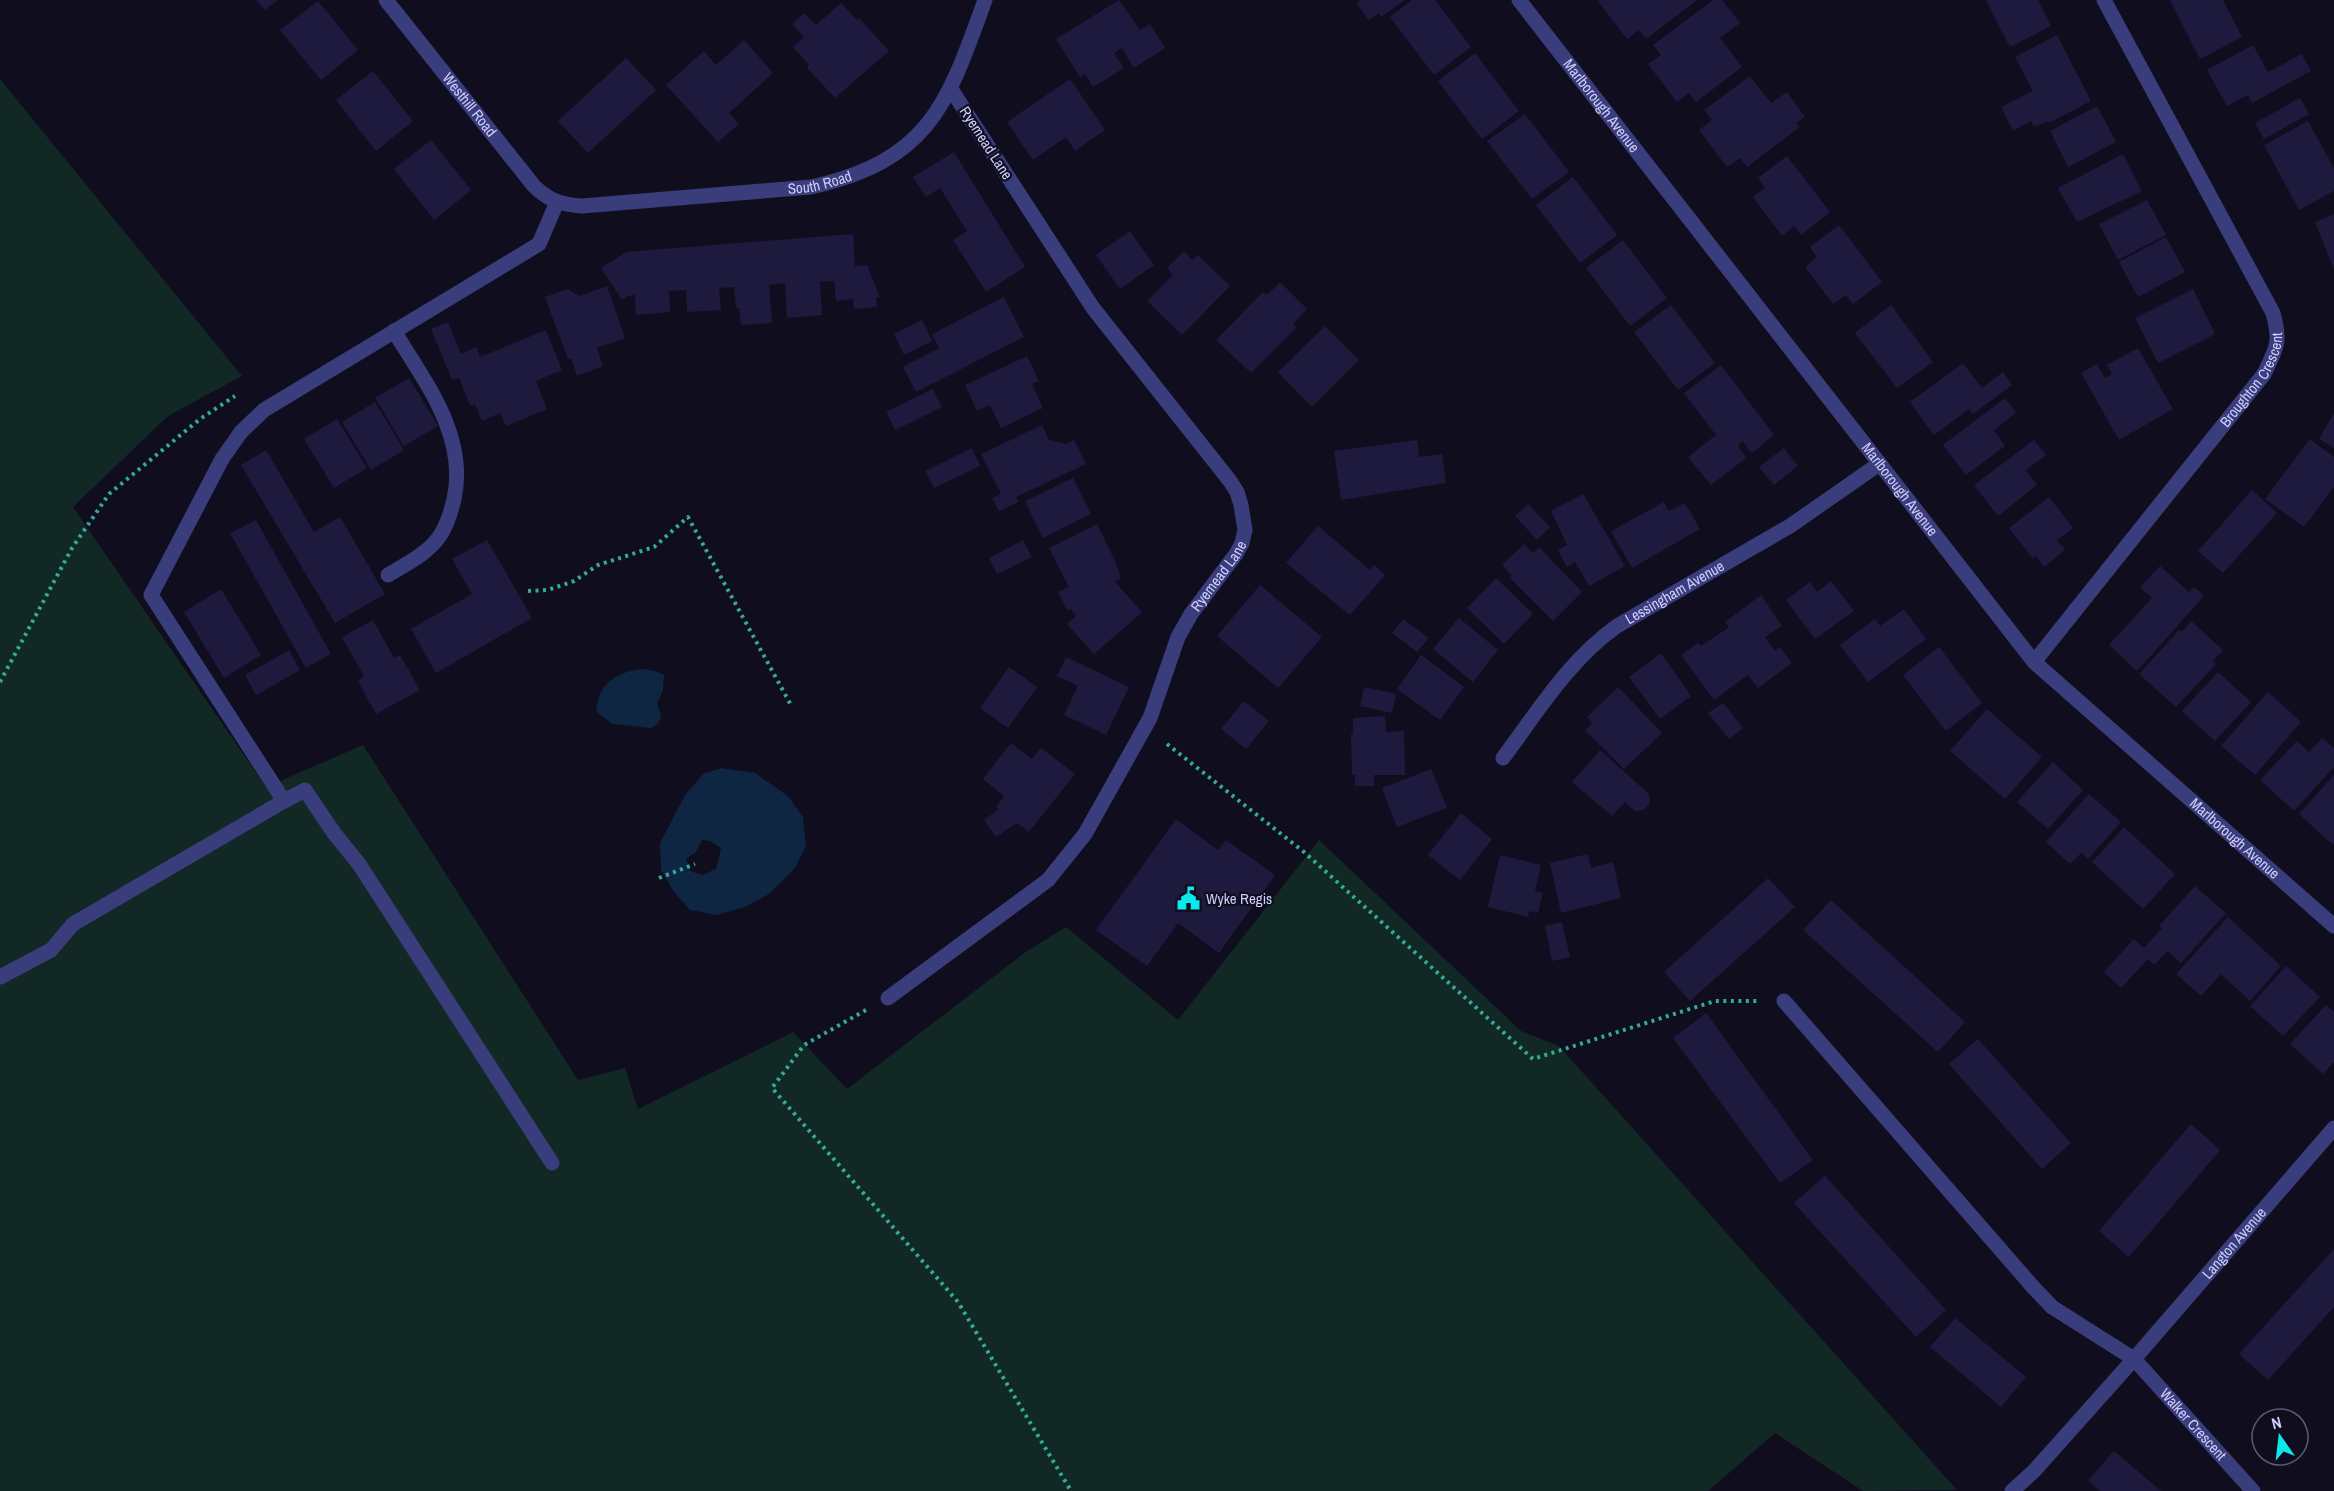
<svg xmlns="http://www.w3.org/2000/svg" width="2334" height="1491" viewBox="0 0 2334 1491" font-family="'Archivo Narrow',sans-serif">
<style>
.green{fill:#112825}
.water{fill:#0e2642;fill-rule:evenodd}
.building{fill:#1e1a3e}
.lines{fill:none;stroke-linecap:round;stroke-linejoin:round}
.path{stroke:#33ab99;stroke-width:4;stroke-dasharray:3 4.5;stroke-linecap:butt}
.minor{stroke:#3a3d7b;stroke-width:15}
.labels{text-anchor:middle;stroke-width:4.5;stroke-linejoin:round;paint-order:stroke}
.street-label{font-size:15px;fill:#cecdfd;stroke:#0f0d1e}
.poi-label{font-size:15px;fill:#cecdfd;stroke:#0f0d1e;text-anchor:start}
</style>
<rect width="100%" height="100%" fill="#0f0d1e"/>
<!-- green -->
<path class="green" d="M0,79L242,376L168,416L73,507L266,787L363,745L578,1080L625,1068L638,1109L793,1032L847,1089L1027,951L1066,927L1178,1020L1319,840L1521,1031L1559,1046L1957,1490L1863,1491L1775,1433L1708,1491H0Z"/>
<!-- water -->
<g class="water">
<path d="M643,669L655,671L664,675L663,690L657,703L661,715L659,723L651,728L612,724L596,711C597,706 598,697 601,692C609,677 627,670 643,669Z"/>
<path d="M721,768L755,773L788,796L803,817L806,846L795,868L769,894L745,907L717,915L690,910L674,892L661,870L660,843L685,795L703,774ZM702,840L710,841L721,848L716,869L702,875L690,871L686,859L696,852Z"/>
</g>
<!-- building -->
<g class="building">
<path d="M256,0H278L265,10Z"/>
<path d="M1119,0L1140,30L1150,24L1165,48L1134,68L1122,48L1114,53L1124,68L1093,87L1085,74L1080,77L1056,39Z"/>
<path d="M1360,0H1405L1381,17L1379,13L1369,20L1356,3Z"/>
<path d="M1412,0H1435L1471,47L1434,75L1390,17Z"/>
<path d="M1600,0H1697L1646,39L1639,30L1627,39L1598,1Z"/>
<path d="M1713,0H1722L1740,23L1720,38L1742,67L1696,102L1689,93L1677,102L1648,64L1661,55L1653,45Z"/>
<path d="M1986,0H2038L2051,26L2010,47Z"/>
<path d="M2170,0H2223L2242,37L2200,59Z"/>
<path d="M318,1L358,50L321,80L280,30Z"/>
<path d="M841,3L857,20L859,18L889,51L835,98L807,68L809,65L793,47L804,37L792,24L804,13L816,25Z"/>
<path d="M2057,35L2091,101L2049,123L2048,121L2034,127L2031,121L2013,131L2001,107L2033,91L2015,57Z"/>
<path d="M744,40L773,73L729,113L739,124L718,142L666,85L704,51L716,65Z"/>
<path d="M2253,45L2268,72L2302,54L2311,71L2252,103L2248,95L2227,106L2207,70Z"/>
<path d="M1475,53L1519,111L1482,139L1438,81Z"/>
<path d="M626,58L656,90L588,153L558,121Z"/>
<path d="M373,71L413,121L376,151L336,100Z"/>
<path d="M1750,76L1771,103L1787,92L1805,117L1796,123L1800,127L1747,167L1740,158L1727,167L1699,130L1712,120L1704,110Z"/>
<path d="M1070,79L1105,130L1075,151L1066,137L1033,160L1007,122Z"/>
<path d="M2300,98L2309,114L2264,139L2255,123Z"/>
<path d="M2097,106L2116,142L2068,167L2050,131Z"/>
<path d="M1525,114L1569,172L1532,199L1487,141Z"/>
<path d="M2308,121L2334,168V191L2299,210L2264,145Z"/>
<path d="M431,140L471,190L434,220L394,169Z"/>
<path d="M954,152L1025,267L986,292L953,240L967,231L940,188L926,197L913,177Z"/>
<path d="M2123,154L2142,191L2077,222L2058,188Z"/>
<path d="M1787,156L1830,212L1801,235L1794,226L1782,236L1753,197L1765,188L1758,178Z"/>
<path d="M1573,177L1617,235L1580,263L1536,205Z"/>
<path d="M2147,200L2166,235L2118,260L2099,224Z"/>
<path d="M2334,214V270L2315,222Z"/>
<path d="M1839,225L1882,282L1853,304L1846,295L1833,304L1805,267L1817,257L1810,247Z"/>
<path d="M1130,231L1154,265L1120,289L1096,255Z"/>
<path d="M853,234L855,266L867,265L880,297H876L877,307L854,309L853,299L836,301L834,281L820,282L822,315L787,318L785,283L769,285L772,323L741,325L739,308H736L734,287L719,288L721,310L687,312L686,290L669,291L670,312L636,315L635,295L628,296L622,300L601,268L626,252Z"/>
<path d="M2166,237L2185,272L2138,297L2119,262Z"/>
<path d="M1623,240L1667,298L1630,326L1586,268Z"/>
<path d="M1184,251L1192,260L1198,255L1230,286L1182,335L1147,301L1173,275L1167,268Z"/>
<path d="M1280,282L1307,309L1293,324L1297,327L1251,373L1216,340L1263,292L1267,295Z"/>
<path d="M607,286L625,338L597,348L603,366L577,376L571,358L568,359L545,297L568,289L579,296Z"/>
<path d="M2193,289L2215,334L2158,363L2135,318Z"/>
<path d="M1004,297L1024,337L916,392L903,367L939,348L932,334Z"/>
<path d="M1671,305L1715,363L1678,390L1634,332Z"/>
<path d="M1891,305L1933,362L1897,388L1855,333Z"/>
<path d="M922,320L932,341L904,355L894,334Z"/>
<path d="M448,322L461,354L476,347L480,357L546,330L562,370L536,381L547,409L506,426L500,413L482,421L475,404L470,406L459,378L452,380L431,329Z"/>
<path d="M1325,326L1359,360L1312,407L1278,372Z"/>
<path d="M2138,348L2173,409L2119,440L2081,373L2097,364L2105,378L2112,374L2107,365Z"/>
<path d="M1027,356L1039,381L1032,384L1043,408L1001,428L990,405L977,411L965,385Z"/>
<path d="M1963,363L1982,388L2003,372L2012,385L1973,414L1969,409L1934,435L1910,402Z"/>
<path d="M1721,365L1774,435L1752,453L1742,441L1738,445L1746,458L1711,485L1688,457L1716,435L1684,393Z"/>
<path d="M409,378L438,426L404,446L375,398Z"/>
<path d="M933,389L942,407L895,430L886,412Z"/>
<path d="M2005,398L2016,413L1994,430L2005,446L1966,475L1943,445Z"/>
<path d="M375,402L404,450L371,470L342,422Z"/>
<path d="M2334,413V448L2319,439Z"/>
<path d="M337,419L367,468L334,488L304,439Z"/>
<path d="M1042,425L1049,440L1066,444L1074,440L1086,464L1016,497L1019,502L999,511L992,498L1001,494L981,454Z"/>
<path d="M2310,439L2334,457V487L2304,527L2265,499Z"/>
<path d="M1417,440L1419,457L1442,454L1446,483L1341,500L1334,451Z"/>
<path d="M2034,440L2046,455L2026,470L2037,485L1998,516L1974,485Z"/>
<path d="M972,448L980,466L934,488L925,471Z"/>
<path d="M1784,448L1798,466L1774,485L1759,467Z"/>
<path d="M266,450L314,532L340,517L385,594L335,623L241,465Z"/>
<path d="M1073,478L1091,514L1043,538L1025,501Z"/>
<path d="M2252,490L2277,513L2223,573L2198,551Z"/>
<path d="M1583,494L1625,566L1589,586L1575,562L1567,567L1558,550L1567,545L1551,511Z"/>
<path d="M2049,497L2073,528L2057,540L2065,550L2044,567L2036,556L2033,559L2009,528Z"/>
<path d="M1664,502L1669,511L1685,503L1700,529L1632,568L1611,531Z"/>
<path d="M1528,504L1550,527L1537,540L1515,516Z"/>
<path d="M256,520L331,654L306,668L230,533Z"/>
<path d="M1097,524L1115,561L1121,578L1115,582L1142,612L1094,654L1067,624L1076,616L1071,609L1068,611L1058,592L1069,587L1049,548Z"/>
<path d="M1318,526L1370,570L1374,565L1385,575L1350,615L1286,563Z"/>
<path d="M487,540L532,618L436,673L411,629L472,594L452,559Z"/>
<path d="M1023,540L1032,557L997,574L989,558Z"/>
<path d="M1524,544L1533,553L1539,547L1582,592L1553,621L1510,578L1512,576L1502,565Z"/>
<path d="M2160,566L2189,592L2194,587L2204,596L2137,671L2109,645L2152,598L2140,587Z"/>
<path d="M1496,578L1533,614L1504,644L1467,608Z"/>
<path d="M1831,581L1854,611L1815,639L1786,600L1810,582L1817,592Z"/>
<path d="M1260,585L1322,637L1278,688L1217,636Z"/>
<path d="M221,589L261,655L224,678L184,612Z"/>
<path d="M1761,595L1782,626L1765,637L1775,651L1780,647L1792,663L1758,688L1748,675L1714,700L1681,655L1698,643L1701,646L1729,627L1725,622Z"/>
<path d="M1904,609L1926,639L1868,682L1840,645L1875,619L1880,626Z"/>
<path d="M1459,618L1498,650L1473,682L1433,649Z"/>
<path d="M1403,619L1429,638L1417,652L1392,633Z"/>
<path d="M373,620L394,658L400,655L420,690L376,714L358,681L364,676L342,637Z"/>
<path d="M2191,621L2223,650L2213,661L2216,664L2176,707L2139,674L2179,630L2182,632Z"/>
<path d="M1939,647L1982,703L1946,731L1903,675Z"/>
<path d="M289,650L300,670L256,695L245,675Z"/>
<path d="M1661,653L1691,696L1660,719L1629,677Z"/>
<path d="M1421,655L1464,687L1440,720L1397,689Z"/>
<path d="M1066,657L1129,687L1106,735L1064,715L1078,686L1057,676Z"/>
<path d="M1009,667L1037,687L1008,728L980,708Z"/>
<path d="M2218,672L2251,702L2215,741L2182,711Z"/>
<path d="M1364,687L1396,694L1392,713L1360,706Z"/>
<path d="M1618,687L1662,733L1624,769L1585,730L1592,723L1587,717Z"/>
<path d="M2268,692L2301,722L2255,775L2221,746Z"/>
<path d="M1244,701L1269,721L1246,749L1221,729Z"/>
<path d="M1723,703L1743,728L1729,739L1708,713Z"/>
<path d="M1987,709L2042,757L2005,799L1950,751Z"/>
<path d="M1385,716L1386,732L1404,731L1405,775H1374V786H1355V775H1352L1351,734H1353V718Z"/>
<path d="M2322,738L2334,748V767L2294,811L2260,780L2297,741L2309,752Z"/>
<path d="M1011,743L1032,759L1041,748L1075,774L1029,832L1017,823L996,837L984,820L999,809L996,807L1004,796L983,779Z"/>
<path d="M1600,750L1649,794L1650,803L1644,810L1635,811L1625,802L1612,816L1572,782Z"/>
<path d="M2053,762L2083,790L2048,829L2017,802Z"/>
<path d="M1431,769L1447,808L1397,827L1382,788Z"/>
<path d="M2334,775V843L2333,845L2299,814Z"/>
<path d="M2089,794L2121,822L2088,859L2081,853L2070,864L2046,842Z"/>
<path d="M1461,813L1492,839L1460,880L1428,855Z"/>
<path d="M1176,819L1218,850L1226,840L1275,875L1219,953L1178,923L1147,966L1096,930Z"/>
<path d="M2124,827L2175,874L2143,909L2092,862Z"/>
<path d="M1588,854L1591,868L1613,862L1621,898L1561,913L1550,863Z"/>
<path d="M1500,855L1541,865L1535,891L1543,893L1538,913L1529,911L1528,917L1488,907Z"/>
<path d="M1768,878L1795,907L1690,1001L1664,972Z"/>
<path d="M2195,886L2226,913L2181,963L2167,951L2154,965L2148,959L2121,988L2104,972L2134,939L2144,948L2162,928L2159,926Z"/>
<path d="M1831,900L1965,1022L1938,1052L1803,930Z"/>
<path d="M2228,917L2281,966L2250,1001L2221,974L2201,996L2176,974Z"/>
<path d="M1562,922L1570,957L1552,961L1545,926Z"/>
<path d="M2286,966L2320,997L2283,1036L2250,1006Z"/>
<path d="M2326,1005L2334,1012V1062L2323,1074L2290,1044Z"/>
<path d="M1706,1013L1813,1160L1780,1183L1673,1038Z"/>
<path d="M1978,1039L2071,1143L2042,1169L1949,1064Z"/>
<path d="M2191,1124L2220,1150L2129,1257L2099,1231Z"/>
<path d="M1825,1176L1946,1310L1916,1337L1794,1203Z"/>
<path d="M2334,1249V1307L2268,1380L2239,1354Z"/>
<path d="M1955,1318L2026,1377L2001,1407L1930,1347Z"/>
<path d="M2114,1451L2161,1491H2100L2088,1481Z"/>
</g>
<g class="lines">
<!-- path -->
<g class="path">
<path d="M528,591L548,590L574,581L598,565L654,547L688,517L792,707"/>
<path d="M0,682L72,548L109,494L200,419L235,396"/>
<path d="M1167,744L1304,852L1533,1059L1715,1001H1759"/>
<path d="M659,878L695,864"/>
<path d="M866,1010L804,1045L772,1088L958,1302L1071,1491"/>
</g>
<!-- minor -->
<g class="minor">
<path id="s1" d="M386,0L534,186C548,200 562,205 582,206L811,187C930,160 947,105 985,0"/>
<path id="s2" d="M1519,0L2034,662L2334,926"/>
<path d="M388,575C406,564 427,554 439,537C447,526 451,512 454,499C468,436 425,382 394,331"/>
<path id="s3" d="M2034,662L2264,374C2277,347 2281,342 2273,313L2104,0"/>
<path id="s4" d="M1503,758C1538,711 1569,660 1617,626L1790,526L1879,464"/>
<path d="M0,977L51,950L73,924L284,801"/>
<path id="s5" d="M888,998L1048,880L1085,834L1150,718L1178,637L1191,614L1236,554L1242,543L1245,530L1241,505L1237,492L1230,481L1093,308L951,89"/>
<path id="s6" d="M1784,1001L2033,1287L2052,1307L2134,1359L2253,1491"/>
<path d="M552,1163L359,864L334,833L305,790L284,801L151,595L222,459L241,432L264,410L539,244L557,202"/>
<path id="s7" d="M2012,1491L2034,1471L2134,1359L2334,1128"/>
</g>
</g>
<!-- icons -->
<defs>
<symbol id="civic-bare" viewBox="-9 -9 18 18"><path d="M-.6-6.5H3V-4.5H.6V-3L4-1V1h2V6H-6V1h2V-1L-.6-3ZM-1.2 2.5V6h2.4V2.5Z" fill="#0be8eb" stroke="#0f0d1e" stroke-width="2.5" paint-order="stroke"/></symbol>
</defs>
<g fill-rule="evenodd">
<use href="#civic-bare" x="1172" y="882" width="33" height="33"/>
</g>
<g class="labels">
<!-- street labels -->
<g class="street-label">
<text dy="5" stroke="none"><textPath href="#s1" startOffset="134">Westhill Road</textPath></text>
<text dy="5" stroke="none"><textPath href="#s2" startOffset="134">Marlborough Avenue</textPath></text>
<text transform="translate(986 143) rotate(57)" y="5">Ryemead Lane</text>
<text dy="5" stroke="none"><textPath href="#s1" startOffset="530">South Road</textPath></text>
<text dy="5" stroke="none"><textPath href="#s3" startOffset="358">Broughton Crescent</textPath></text>
<text dy="5" stroke="none"><textPath href="#s2" startOffset="620">Marlborough Avenue</textPath></text>
<text dy="5" stroke="none"><textPath href="#s5" startOffset="550">Ryemead Lane</textPath></text>
<text dy="5" stroke="none"><textPath href="#s4" startOffset="242">Lessingham Avenue</textPath></text>
<text dy="5" stroke="none"><textPath href="#s2" startOffset="1106">Marlborough Avenue</textPath></text>
<text dy="5" stroke="none"><textPath href="#s7" startOffset="333">Langton Avenue</textPath></text>
<text dy="5" stroke="none"><textPath href="#s6" startOffset="592">Walker Crescent</textPath></text>
</g>
<!-- poi labels -->
<g class="poi-label">
<text x="1206" y="904">Wyke Regis</text>
</g>
</g>
<!-- north arrow -->
<g transform="translate(2280 1437) rotate(346)"><circle r="28" fill="#0f0d1e" stroke="#5b5a77" stroke-width="1.5"/>
<path d="M0-4.5L10 22L0 15L-10 22Z" fill="#0be8eb"/>
<text y="-9" font-size="16" font-weight="bold" text-anchor="middle" fill="#cecdfd">N</text>
</g>
</svg>
